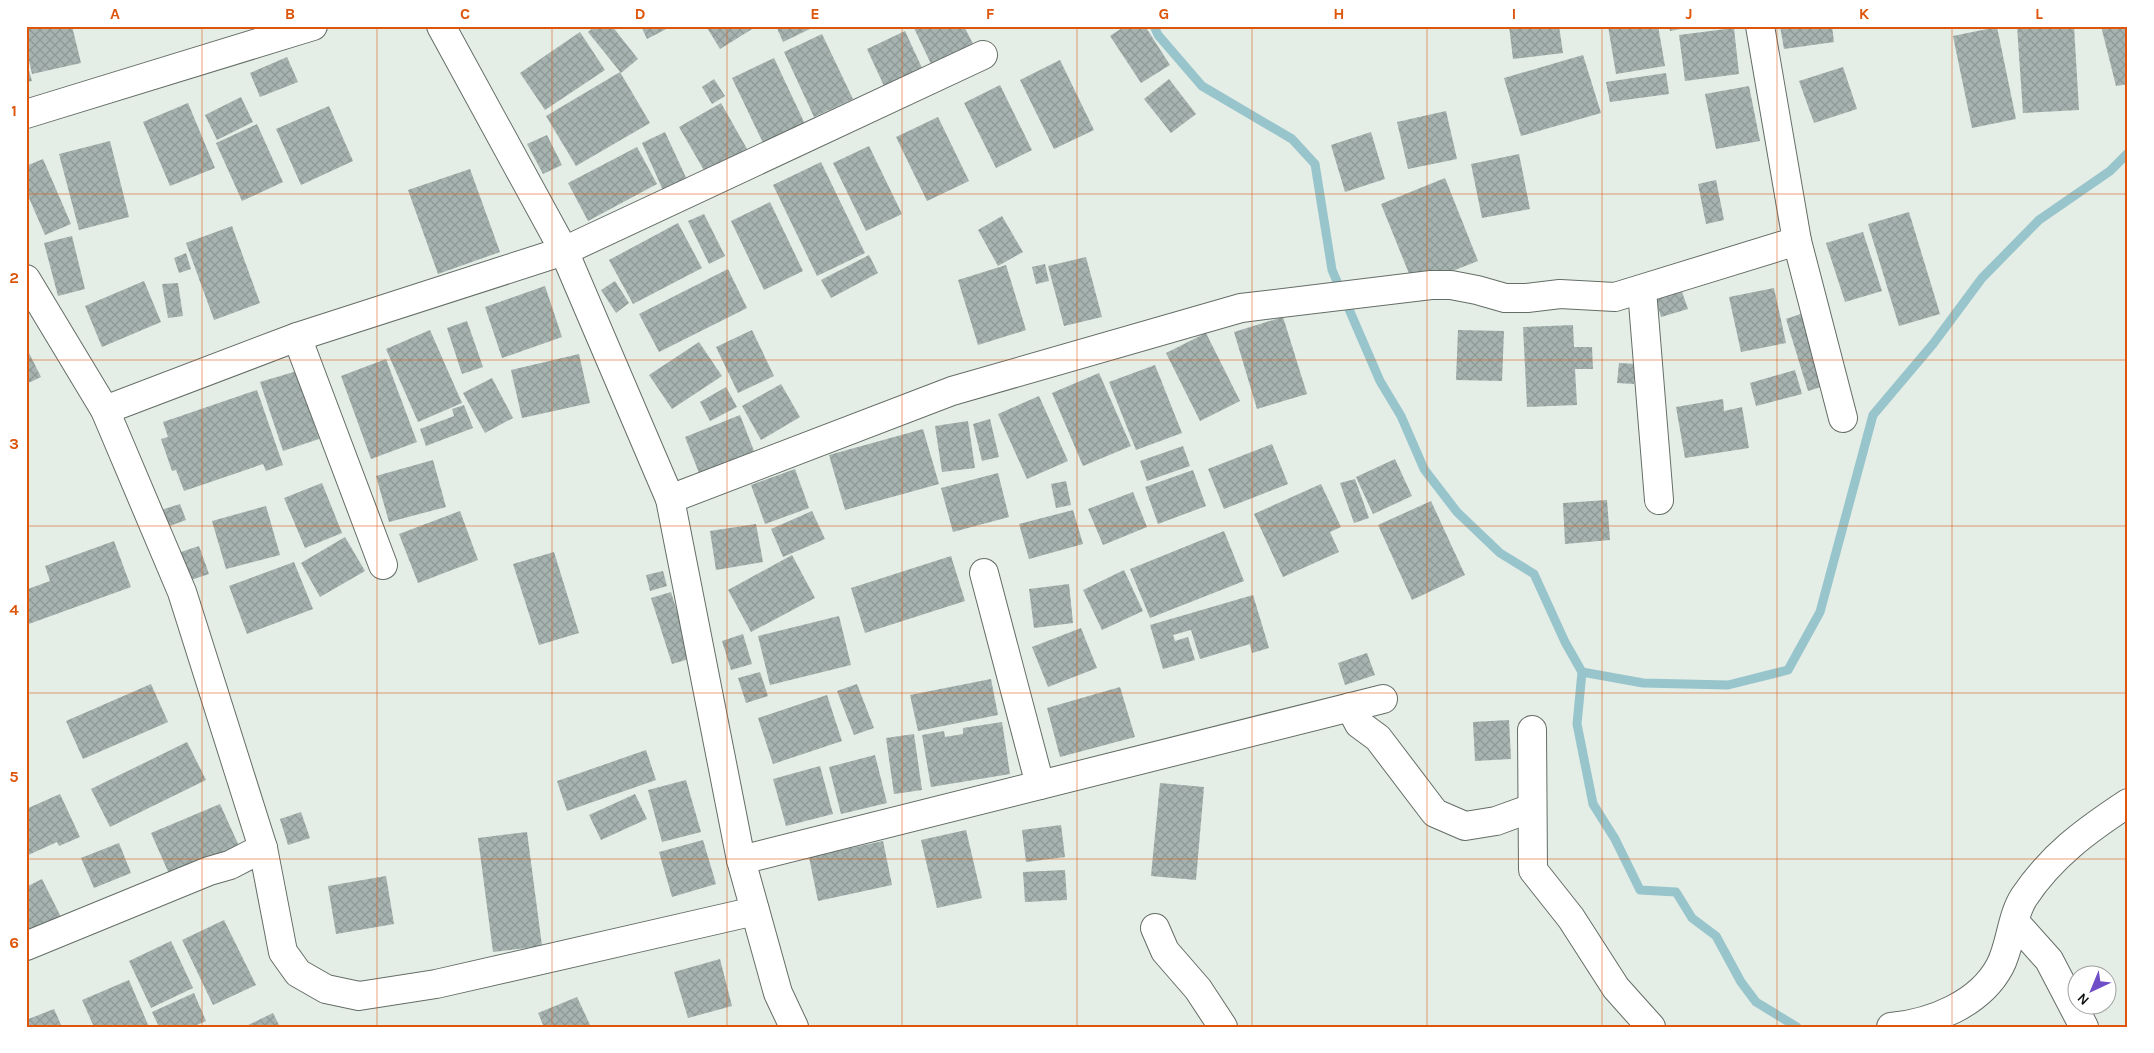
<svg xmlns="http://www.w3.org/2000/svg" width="2154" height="1053" viewBox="0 0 2154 1053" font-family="Karla,sans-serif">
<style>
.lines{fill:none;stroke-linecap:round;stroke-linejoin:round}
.stream{stroke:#98c5cc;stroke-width:9}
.building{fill:url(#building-cross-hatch)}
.minor-casing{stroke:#646d66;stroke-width:30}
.minor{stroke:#fff;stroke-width:28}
.grid{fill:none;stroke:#dd560c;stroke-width:1;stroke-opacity:0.55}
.neatline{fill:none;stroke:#dd560c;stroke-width:2}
.grid-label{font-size:16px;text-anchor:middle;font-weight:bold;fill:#dd560c}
</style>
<defs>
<pattern id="building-cross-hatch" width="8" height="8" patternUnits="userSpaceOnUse" patternTransform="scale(1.25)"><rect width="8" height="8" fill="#a6b3b0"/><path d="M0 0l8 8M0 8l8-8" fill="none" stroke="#8e9996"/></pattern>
</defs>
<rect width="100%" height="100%" fill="#e4ede6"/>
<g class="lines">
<!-- stream -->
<g class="stream">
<path d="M1154,26L1158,35L1202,86L1292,139L1315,164L1332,270L1380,381L1401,416L1424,469L1457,512L1500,553L1534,574L1565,642L1582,672L1577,724L1593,804L1615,839L1640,890L1676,892L1692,918L1716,936L1741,982L1756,1002L1797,1027"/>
<path d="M1582,672L1643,683L1728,685L1788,670L1820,612L1873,415L1933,344L1982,278L2039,220L2110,171L2128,153"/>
</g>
</g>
<!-- building -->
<g class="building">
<path d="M26,26H72L81,63L32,74L26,48Z"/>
<path d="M595,26H612L638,59L621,73L588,32Z"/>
<path d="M641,26H672L647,39Z"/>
<path d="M706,26H757L720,49Z"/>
<path d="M776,26H816L783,42Z"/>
<path d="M913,26H964L974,46L932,66Z"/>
<path d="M1125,26H1145L1170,65L1141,83L1110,36Z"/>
<path d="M1509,26H1559L1563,53L1513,59Z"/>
<path d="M1608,26H1658L1665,66L1616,74Z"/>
<path d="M1669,26H1691V27L1670,31Z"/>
<path d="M1780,26H1832L1834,42L1784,49Z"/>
<path d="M2017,26H2074L2079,110L2023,113Z"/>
<path d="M2101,26H2128V84L2116,86Z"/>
<path d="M1997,27L2016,119L1972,128L1953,36Z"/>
<path d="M1734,28L1739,74L1685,81L1679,35Z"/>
<path d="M905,31L922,68L884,86L867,49Z"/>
<path d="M580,32L605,70L545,110L520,73Z"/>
<path d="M822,34L853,99L814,117L784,52Z"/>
<path d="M1583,55L1601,113L1521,136L1504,78Z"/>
<path d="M287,57L298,82L260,97L250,73Z"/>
<path d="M774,58L805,124L763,143L732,78Z"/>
<path d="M26,60L32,81L26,82Z"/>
<path d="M1060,60L1094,130L1054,149L1020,80Z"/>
<path d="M1843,67L1857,109L1814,123L1799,81Z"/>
<path d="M620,72L650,123L576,166L546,116Z"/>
<path d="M1666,73L1669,94L1610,102L1606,82Z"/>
<path d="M714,79L725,96L712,104L702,87Z"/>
<path d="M1169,79L1196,114L1171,133L1144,99Z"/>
<path d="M1000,85L1032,150L996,168L964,103Z"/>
<path d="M1749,86L1760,141L1716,149L1705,94Z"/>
<path d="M241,97L253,122L217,140L205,115Z"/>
<path d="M188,103L215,168L170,186L143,122Z"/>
<path d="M721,103L751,156L709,179L679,127Z"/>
<path d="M329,106L353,161L301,185L276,129Z"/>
<path d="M1446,111L1457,159L1408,169L1397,122Z"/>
<path d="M938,117L969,181L927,201L896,137Z"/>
<path d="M257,124L283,182L242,201L216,143Z"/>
<path d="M665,132L689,184L665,195L642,143Z"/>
<path d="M1371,132L1385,179L1345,192L1331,145Z"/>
<path d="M547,135L562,165L543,174L527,144Z"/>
<path d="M110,141L129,217L79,230L59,154Z"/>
<path d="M869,146L902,214L866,231L833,163Z"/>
<path d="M637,147L657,184L588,221L568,183Z"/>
<path d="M1519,154L1530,209L1482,218L1471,164Z"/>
<path d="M43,159L71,224L45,235L26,191V166Z"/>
<path d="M821,162L865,253L817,276L773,185Z"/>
<path d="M470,169L500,252L438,274L408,190Z"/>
<path d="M1445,178L1478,261L1414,286L1381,204Z"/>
<path d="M1716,180L1724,220L1706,224L1698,184Z"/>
<path d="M770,202L803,271L764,290L731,221Z"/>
<path d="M1909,212L1940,314L1899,326L1868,224Z"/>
<path d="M704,214L725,256L709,264L688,221Z"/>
<path d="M1002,216L1023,252L998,266L978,230Z"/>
<path d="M678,223L702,268L633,304L609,260Z"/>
<path d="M232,226L260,303L214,320L186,243Z"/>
<path d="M1863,232L1882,291L1845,302L1826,243Z"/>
<path d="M72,236L85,289L58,296L44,243Z"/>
<path d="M186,253L191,269L179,273L174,258Z"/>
<path d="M869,255L878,273L831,298L821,280Z"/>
<path d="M1086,257L1102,317L1064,326L1048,266Z"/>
<path d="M1045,264L1049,281L1036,284L1032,267Z"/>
<path d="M1006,265L1026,330L978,345L958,280Z"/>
<path d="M728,269L747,308L659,352L639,314Z"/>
<path d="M144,281L161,322L102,347L85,306Z"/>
<path d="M615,281L629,303L616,313L601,290Z"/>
<path d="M178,283L183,316L168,318L162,284Z"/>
<path d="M545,286L562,337L502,358L485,307Z"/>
<path d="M1774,288L1786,343L1741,352L1729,297Z"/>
<path d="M1681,289L1688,309L1661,317L1655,297Z"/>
<path d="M1809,311L1831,384L1808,391L1786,319Z"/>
<path d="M1283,317L1307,394L1257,409L1234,332Z"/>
<path d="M467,321L483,367L462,374L447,328Z"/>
<path d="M1573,325L1574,347H1592L1593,369H1575L1577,405L1527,407L1523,327Z"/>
<path d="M430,330L462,403L418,422L386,349Z"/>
<path d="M752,330L774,376L738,393L716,347Z"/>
<path d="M1458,330L1504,331L1502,381L1456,380Z"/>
<path d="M1206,333L1240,401L1200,421L1166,353Z"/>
<path d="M699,342L722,376L672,409L649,375Z"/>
<path d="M26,347L41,377L26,384Z"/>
<path d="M579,354L590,403L522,418L511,370Z"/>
<path d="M386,359L417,442L371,459L341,376Z"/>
<path d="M1619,363L1636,364L1634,384L1617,383Z"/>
<path d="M1155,365L1182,433L1136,450L1109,382Z"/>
<path d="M1795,370L1802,394L1756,406L1750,383Z"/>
<path d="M297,371L319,439L283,451L260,382Z"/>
<path d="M1099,373L1131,446L1083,466L1052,393Z"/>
<path d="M492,378L513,418L485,433L463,393Z"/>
<path d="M781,384L800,417L761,440L742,406Z"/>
<path d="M726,387L737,407L710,421L700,402Z"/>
<path d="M257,390L283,465L266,471L263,464L184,491L176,470L172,471L161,439L168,437L163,422Z"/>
<path d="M1039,396L1068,461L1027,479L998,414Z"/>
<path d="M1723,399L1724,411L1742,407L1749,448L1685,458L1676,407Z"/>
<path d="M464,405L473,428L426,446L420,429L454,416L452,409Z"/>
<path d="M740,415L754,451L699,473L685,437Z"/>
<path d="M990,419L999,457L982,461L973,424Z"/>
<path d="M968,421L975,468L942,472L935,426Z"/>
<path d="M923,429L939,484L845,510L829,455Z"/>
<path d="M1272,444L1288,484L1224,509L1208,469Z"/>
<path d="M1183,446L1190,466L1147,481L1140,461Z"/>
<path d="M1395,459L1412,496L1373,514L1356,477Z"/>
<path d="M433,460L446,507L389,522L376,476Z"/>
<path d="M795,469L809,508L765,524L751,485Z"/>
<path d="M1193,470L1206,506L1158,524L1145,487Z"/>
<path d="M998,473L1009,517L953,532L941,488Z"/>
<path d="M1355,479L1369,518L1354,523L1340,483Z"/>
<path d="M1066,481L1071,505L1056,508L1051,484Z"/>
<path d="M322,483L342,533L305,548L284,498Z"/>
<path d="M1321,484L1341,527L1330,532L1339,552L1283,577L1254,514Z"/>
<path d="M1133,492L1147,527L1103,545L1088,509Z"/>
<path d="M1607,500L1610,540L1565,544L1563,503Z"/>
<path d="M1431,501L1465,575L1412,600L1378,525Z"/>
<path d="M180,504L186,520L167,527L161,510Z"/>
<path d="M266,506L280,555L226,569L212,521Z"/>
<path d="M1073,510L1083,544L1029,559L1019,524Z"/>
<path d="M460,511L478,560L418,583L399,534Z"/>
<path d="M812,511L825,539L783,557L771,529Z"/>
<path d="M756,524L763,562L716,570L710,531Z"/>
<path d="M1224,531L1244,581L1150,618L1130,569Z"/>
<path d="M345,537L365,571L320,597L301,563Z"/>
<path d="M114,541L131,587L26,625V585L28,589L50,581L45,566Z"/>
<path d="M199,546L209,574L191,580L181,552Z"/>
<path d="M554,552L579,633L539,645L513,564Z"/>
<path d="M792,555L815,598L751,632L728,590Z"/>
<path d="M951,556L965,601L865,633L851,588Z"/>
<path d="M294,562L313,609L247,634L229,586Z"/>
<path d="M1124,570L1143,611L1102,630L1083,590Z"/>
<path d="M663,571L667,586L650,591L646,575Z"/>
<path d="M1069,584L1073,623L1034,628L1029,589Z"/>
<path d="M671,592L692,658L672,664L651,598Z"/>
<path d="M1253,595L1269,648L1252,653L1250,644L1200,659L1191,630L1173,635L1175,641L1188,637L1195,660L1163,669L1150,625Z"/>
<path d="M839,616L851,665L770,685L758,636Z"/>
<path d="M1081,628L1097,668L1048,687L1032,647Z"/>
<path d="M743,634L752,664L731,670L722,641Z"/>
<path d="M1367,653L1375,675L1345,685L1338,663Z"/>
<path d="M760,672L768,696L746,703L738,678Z"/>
<path d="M991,679L998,715L918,731L910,695Z"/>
<path d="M151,684L168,722L83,759L66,721Z"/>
<path d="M857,684L874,728L854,735L837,691Z"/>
<path d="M1120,687L1135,737L1060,757L1047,708Z"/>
<path d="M827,695L842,741L773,764L758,718Z"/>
<path d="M1509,720L1511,759L1475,761L1473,722Z"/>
<path d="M1002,722L1010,774L931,787L922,735L944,731L945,737L963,734V728Z"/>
<path d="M914,734L922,790L894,794L886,738Z"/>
<path d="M187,742L206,780L110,827L91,789Z"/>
<path d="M646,750L656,780L567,811L557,781Z"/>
<path d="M875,755L887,803L841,814L829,767Z"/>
<path d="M820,766L833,814L786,826L773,779Z"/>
<path d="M686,780L701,832L662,842L648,790Z"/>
<path d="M1160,783L1204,787L1196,880L1151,876Z"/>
<path d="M60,794L80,837L59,846L57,842L26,856V809Z"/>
<path d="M635,794L647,819L601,840L589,815Z"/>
<path d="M220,804L239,846L170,876L151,833Z"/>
<path d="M301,812L310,838L288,845L280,819Z"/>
<path d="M1061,825L1065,857L1026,862L1022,830Z"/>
<path d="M966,830L982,898L937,908L921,840Z"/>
<path d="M527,832L542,946L493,952L478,838Z"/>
<path d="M703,840L716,884L672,897L659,852Z"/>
<path d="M883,841L892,885L818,901L809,857Z"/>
<path d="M119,843L131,873L94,888L81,858Z"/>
<path d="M1065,870L1067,900L1025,902L1023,872Z"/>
<path d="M386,876L394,924L336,934L328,886Z"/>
<path d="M42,879L63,921L26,939V887Z"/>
<path d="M224,920L256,985L213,1005L182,940Z"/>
<path d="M171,941L193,988L151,1008L129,961Z"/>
<path d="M720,959L732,1006L688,1018L674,972Z"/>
<path d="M129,980L149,1027H94L82,1000Z"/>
<path d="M194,993L206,1021L193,1027H159L152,1012Z"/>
<path d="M577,997L591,1027H544L538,1013Z"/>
<path d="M54,1009L62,1027H26V1020Z"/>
<path d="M273,1013L280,1027H244Z"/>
</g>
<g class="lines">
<defs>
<g id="minor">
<path d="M441,26L564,251L670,499L741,860L778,993L794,1027"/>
<path d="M1760,26L1797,241L1843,418"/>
<path d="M26,114L313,26"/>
<path d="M26,279L105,410L182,592L263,848L283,952L298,973L326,989L359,996L436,984L755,911"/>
<path d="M1642,290L1659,500"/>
<path d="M297,337L383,565"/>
<path d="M105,410L297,337L564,251L983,55"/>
<path d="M670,499L952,391L1241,308L1431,285H1451L1477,290L1505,298H1527L1560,294L1615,297L1797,241"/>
<path d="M984,573L1040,785"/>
<path d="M1350,707L1359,724L1378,738L1435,813L1465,826L1496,821L1532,808"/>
<path d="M1532,730L1533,870L1571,918L1616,988L1651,1027"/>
<path d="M741,860L1383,699"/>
<path d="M2015,922L2049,960L2084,1027"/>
<path d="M1155,928L1165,951L1198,989L1223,1027"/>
<path d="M26,946L209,871L230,865L263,848"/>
<path d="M1891,1027C1932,1023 1980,1004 2000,966C2011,945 2011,917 2024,897C2051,856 2087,830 2128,803"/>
</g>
</defs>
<!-- minor casing -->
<use href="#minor" class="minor-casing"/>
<!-- minor -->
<use href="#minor" class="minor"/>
</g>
<!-- grid -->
<path class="grid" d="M202,26V1027M377,26V1027M552,26V1027M727,26V1027M902,26V1027M1077,26V1027M1252,26V1027M1427,26V1027M1602,26V1027M1777,26V1027M1952,26V1027M26,194H2128M26,360H2128M26,526H2128M26,693H2128M26,859H2128"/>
<!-- border -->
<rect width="2154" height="1053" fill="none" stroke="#ffffff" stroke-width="55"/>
<!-- north arrow -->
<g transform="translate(2092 990) rotate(224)"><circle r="24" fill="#ffffff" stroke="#9fa19f"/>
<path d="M0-4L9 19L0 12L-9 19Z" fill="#704ec7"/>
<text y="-8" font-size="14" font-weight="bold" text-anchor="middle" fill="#0f1310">N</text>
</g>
<rect x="28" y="28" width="2098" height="998" class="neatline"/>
<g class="grid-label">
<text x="115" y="19">A</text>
<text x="290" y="19">B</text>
<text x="465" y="19">C</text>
<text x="640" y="19">D</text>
<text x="815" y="19">E</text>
<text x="990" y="19">F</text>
<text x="1164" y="19">G</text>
<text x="1339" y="19">H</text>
<text x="1514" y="19">I</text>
<text x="1689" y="19">J</text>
<text x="1864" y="19">K</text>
<text x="2039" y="19">L</text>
<text x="14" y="116">1</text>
<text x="14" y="283">2</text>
<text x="14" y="449">3</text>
<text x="14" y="615">4</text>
<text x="14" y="782">5</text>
<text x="14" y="948">6</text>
</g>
</svg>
